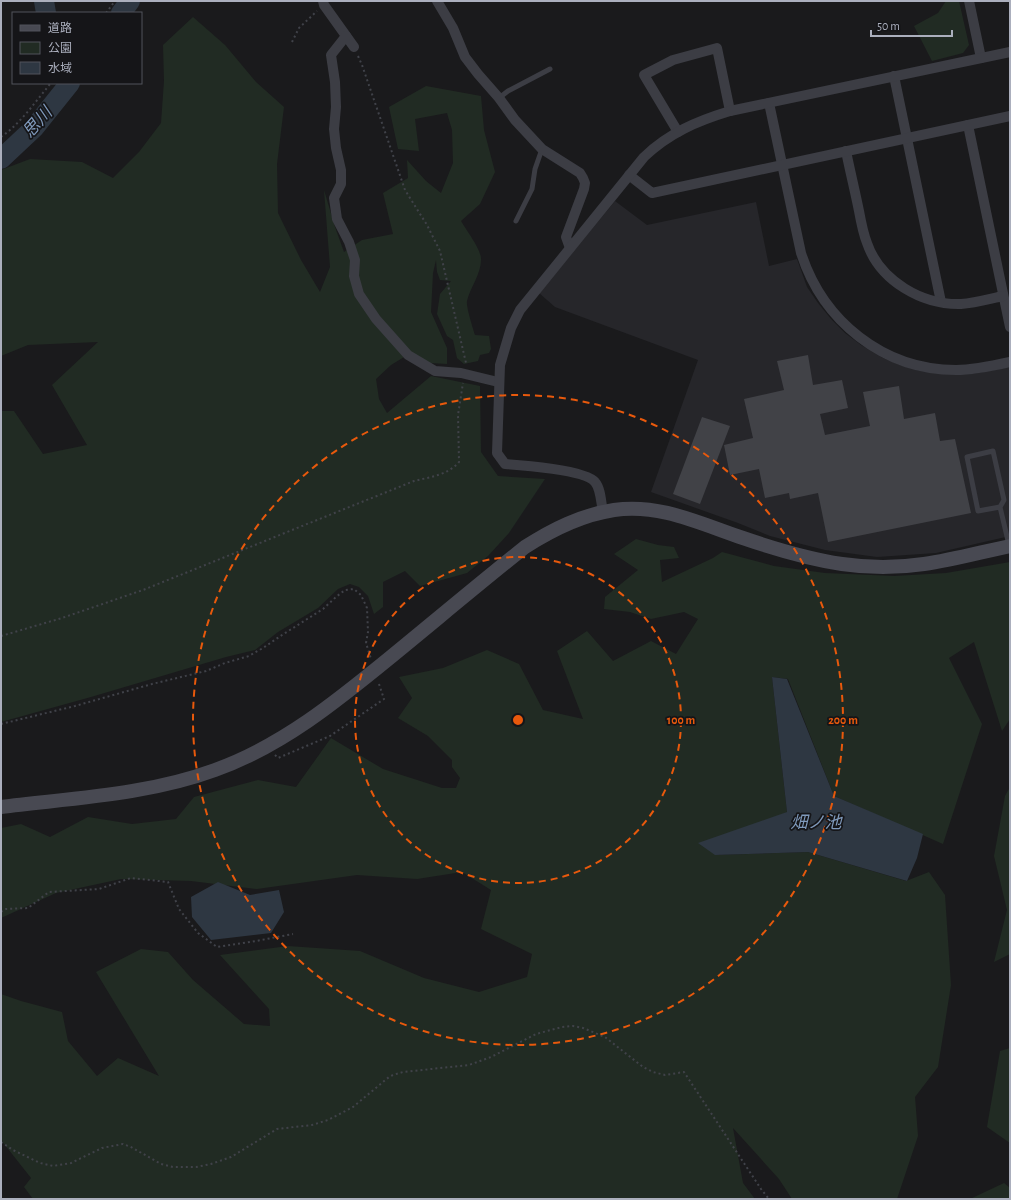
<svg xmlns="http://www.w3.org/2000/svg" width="1011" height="1200" viewBox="0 0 1011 1200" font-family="'Alegreya Sans','Noto Sans JP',sans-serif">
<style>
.built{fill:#26262a}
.green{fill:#212b23}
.water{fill:#2e3742}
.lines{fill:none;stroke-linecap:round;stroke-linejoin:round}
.river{stroke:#2e3742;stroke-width:20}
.building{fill:#414247}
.path{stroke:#404249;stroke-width:2;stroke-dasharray:2 3;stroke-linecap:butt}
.lane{stroke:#3c3d44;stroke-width:5}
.street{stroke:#3c3d44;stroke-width:10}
.secondary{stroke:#484952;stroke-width:14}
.ring{fill:none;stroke:#e8590c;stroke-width:2;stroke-dasharray:7 5}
.labels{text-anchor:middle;stroke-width:3.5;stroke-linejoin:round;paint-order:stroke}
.water-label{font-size:17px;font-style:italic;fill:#7f99bb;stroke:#151518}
.centre{fill:#e8590c;stroke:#151518;stroke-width:2}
.ring-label{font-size:12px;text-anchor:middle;font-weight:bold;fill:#e8590c;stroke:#151518;stroke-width:3.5;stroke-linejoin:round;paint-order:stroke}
</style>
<rect width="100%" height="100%" fill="#1a1a1c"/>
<!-- built -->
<path class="built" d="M615,201L647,225L756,202L769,266L797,259L807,287L818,303L831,319L845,333L861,345L881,357L900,365L916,370L933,373L972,374L1010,367V536L936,553L877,557L825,550L770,536L738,523L651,492L698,360L555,307L539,293Z"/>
<!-- green -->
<g class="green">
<path d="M946,1H959L969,45L963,53L932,61L914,26L938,13Z"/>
<path d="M193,17L225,45L256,82L284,107L277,164L278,213L301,260L320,292L330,267L324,190L335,227L344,252L362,240L393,234L383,193L408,178L407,160L426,181L441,193L453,163L452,130L447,113L415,119L419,151L398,149L389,107L426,86L481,96L484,130L495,172L480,204L461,221C466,230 482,250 481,260C481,274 470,288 467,301C466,307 473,328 475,335L489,336L491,349L489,353L480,355L478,361L464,364L457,358L453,340L447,336L437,314L440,294L451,281L440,280L437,272L436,260L433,273L431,312L447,348V364L430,363L409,354L391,365L376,379L379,399L387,413L431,376L480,386L481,452L498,476L545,479L509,533L488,556L467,573L420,586L405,571L383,582V607L374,614L368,596L359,587L350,584L338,589L318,608L278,632L255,650L226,657L91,697L1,722V411H14L43,454L87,445L52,385L98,342L28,345L1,356V170L30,159L82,162L113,178L139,152L161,123L164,81L163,45Z"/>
<path d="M636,539L658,545L674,547L679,558L660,560L662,582L713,558L722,552L774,566L825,573L894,576L946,573L1010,562V719L1002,731L974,642L949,658L982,724L943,844L834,796L788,679L772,677L787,812L715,855L808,852L906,881L929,872L945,895L951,985L938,1067L915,1097L918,1136L897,1199H792L779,1179L733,1128L743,1183L755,1199H33L24,1187L31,1178L1,1140V994L21,1001L62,1012L68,1041L97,1076L118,1058L159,1076L96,972L141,949L168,952L193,980L244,1024L270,1026L269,1009L220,955L288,946L360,951L424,978L479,992L527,977L532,954L481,929L491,890L462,872L417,879L357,875L257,889L191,881L121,879L56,893L1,918V828L21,824L50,837L88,817L132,824L176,819L194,797L258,780L296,787L331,738L383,769L442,788H456L460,778L452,767V760L428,736L398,718L412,698L399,677L443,668L487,650L519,664L543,710L583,719L557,651L587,631L613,661L651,641L676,654L698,619L684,612L651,619L630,612L604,609L605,597L638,570L614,554Z"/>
<path d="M1010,787V954L994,962L1007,910L994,856L1005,796Z"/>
<path d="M1010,1048V1143L987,1127L1000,1051Z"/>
<path d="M1004,1183L1010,1188V1199H970Z"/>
</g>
<!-- water -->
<g class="water">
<path d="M772,677L787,679L834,796L923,834L917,858L907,881L808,852L715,855L698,843L787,812Z"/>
<path d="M218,882L250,895L279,890L284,912L271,933L211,940L192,917L191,897Z"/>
</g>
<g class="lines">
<!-- river -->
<g class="river">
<path d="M44,1L46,13"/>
<path d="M121,13L130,1"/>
<path d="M1,159L34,128L70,83"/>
</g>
</g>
<!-- building -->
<g class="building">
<path d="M808,355L813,385L842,380L848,408L820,414L825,435L870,426L863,392L899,386L904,419L935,413L940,441L955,439L971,513L828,542L818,493L790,499L789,493L765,498L759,469L730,475L724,445L753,438L744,399L784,390L777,361Z"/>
<path d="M702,417L730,426L700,504L673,494Z"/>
</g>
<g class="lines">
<!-- path -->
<g class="path">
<path d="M106,13L115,1"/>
<path d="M292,42L299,28L317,11"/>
<path d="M358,56L362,65L405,190L427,225L440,251L466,363"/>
<path d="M1,137C21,123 35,102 51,83"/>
<path d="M1,636L62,618L143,590L414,481C430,477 448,475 459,462L458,415L463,383"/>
<path d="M1,724L75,706L152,684L206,671L225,663L249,656L263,648L282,635L323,609L336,597L345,590L354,589L361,595L367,608L368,632L366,643L371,659"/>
<path d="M275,755L278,758L330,736L384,699L379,684"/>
<path d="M1,912L6,909L28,908L49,892L99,889L131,878L168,882L179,909L198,933L217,947L256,941L293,934"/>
<path d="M1,1142L13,1150L40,1163L53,1166L71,1163L102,1148L123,1144L131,1147L161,1164L173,1167H196L211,1164L231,1157L277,1129L312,1125L328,1120L353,1107L389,1077L393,1075L403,1072L469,1065L491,1057L536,1034L562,1027L573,1026L583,1028L605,1037L643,1067L653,1072L665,1075L684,1072L761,1189L769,1199"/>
</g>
<!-- lane -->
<g class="lane">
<path d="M499,98L508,91L550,69"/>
<path d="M516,221L532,189L535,169L542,149"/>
<path d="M1000,507L978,511L967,457L993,451L1004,500L1000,507L1009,545"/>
</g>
<!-- street -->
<g class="street">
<path d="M323,1L324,5L354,47"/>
<path d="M437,1L453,28L465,57L478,74L499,98L515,120L542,149L580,173L583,178L585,183L584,189L566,237L570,248"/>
<path d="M969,1L981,58"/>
<path d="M346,36L331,55L335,82L336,107L334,129L336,148L341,170V184L334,198L337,219L349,242L355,260L354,276L359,294L376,319L408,355L435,371L461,373L498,382"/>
<path d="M894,76L941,302"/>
<path d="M769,103L801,253C823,321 883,370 956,370C974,370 992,366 1010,362"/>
<path d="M968,125L1010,327"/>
<path d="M678,132L644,75L673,60L717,48L730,111"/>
<path d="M846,151C850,171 855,191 859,211C861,222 863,233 867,243C880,281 922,305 961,304C975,303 989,299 1003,296"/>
<path d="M629,175L652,193L1010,116"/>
<path d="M603,512C601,503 601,489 595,482C586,470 521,465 505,464L497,453L500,365L511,328L520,310L644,157C669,133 697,121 730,111L1010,52"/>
</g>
<!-- secondary -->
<path class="secondary" d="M1,807C73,798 147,795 215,770C282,746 337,701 392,656C436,620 480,583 525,547C553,529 581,515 614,510C659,503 701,524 743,538C775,549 809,559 842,564C869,568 897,568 924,564C953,560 981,552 1010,546"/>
</g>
<!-- distance rings -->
<g class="ring">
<circle cx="518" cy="720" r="163"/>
<circle cx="518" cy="720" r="325"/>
</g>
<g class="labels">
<!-- water labels -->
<g class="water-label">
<text transform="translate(37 122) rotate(-48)" y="6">思川</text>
<text x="816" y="828">畑ノ池</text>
</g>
</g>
<circle cx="518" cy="720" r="6" class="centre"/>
<g class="ring-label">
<text x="681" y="724">100 m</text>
<text x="843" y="724">200 m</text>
</g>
<!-- border -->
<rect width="1011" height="1200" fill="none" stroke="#abafbd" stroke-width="4"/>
<!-- legend -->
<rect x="12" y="12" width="130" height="72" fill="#151518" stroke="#51535a"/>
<rect x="20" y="25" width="20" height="6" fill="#484952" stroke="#51535a"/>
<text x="48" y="32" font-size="12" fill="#abafbd">道路</text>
<rect x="20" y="42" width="20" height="12" fill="#212b23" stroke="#51535a"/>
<text x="48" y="52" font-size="12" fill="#abafbd">公園</text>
<rect x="20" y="62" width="20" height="12" fill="#2e3742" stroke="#51535a"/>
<text x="48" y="72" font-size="12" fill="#abafbd">水域</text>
<!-- scale -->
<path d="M871 30v6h81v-6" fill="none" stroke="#abafbd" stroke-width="2"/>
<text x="877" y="30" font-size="12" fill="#abafbd" stroke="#151518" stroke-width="3" paint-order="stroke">50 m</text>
</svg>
